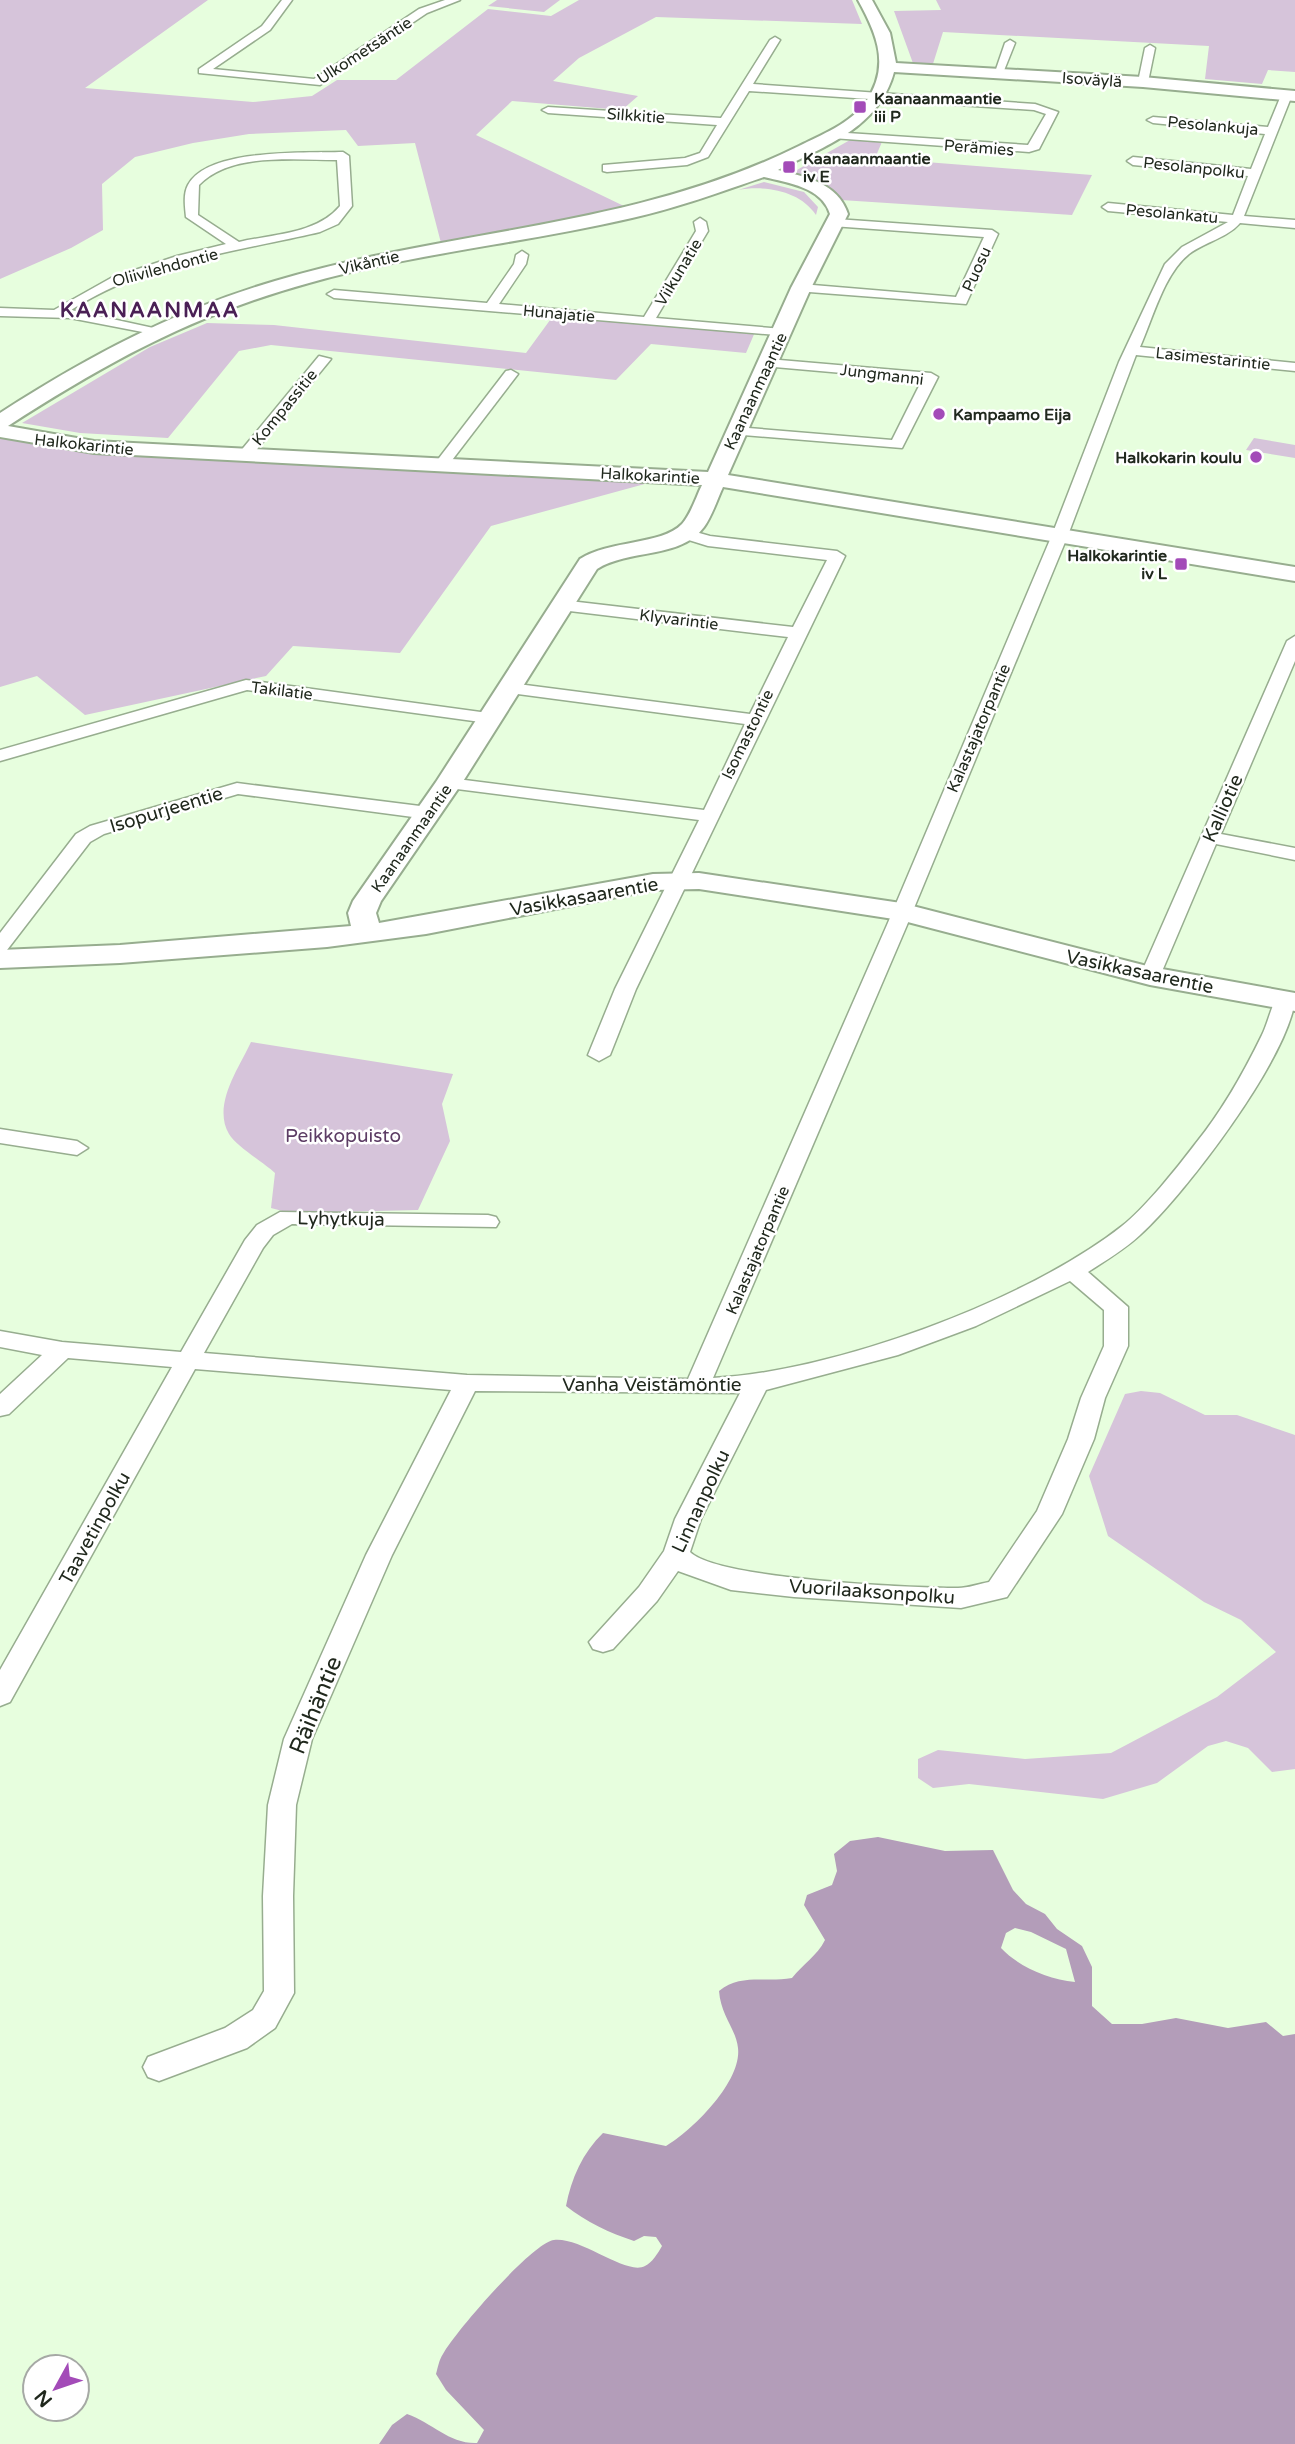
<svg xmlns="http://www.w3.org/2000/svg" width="1295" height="2444" viewBox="0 0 1295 2444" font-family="'Varela Round',sans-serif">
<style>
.green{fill:#d6c4da}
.water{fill:#b39db9;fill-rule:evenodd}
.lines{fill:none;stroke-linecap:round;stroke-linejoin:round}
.street-casing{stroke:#97ad8f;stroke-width:3}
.secondary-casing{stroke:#97ad8f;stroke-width:4}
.street{fill:#fff;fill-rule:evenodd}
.secondary{fill:#fff;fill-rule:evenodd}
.poi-dot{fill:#a34bb8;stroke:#fff;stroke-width:2.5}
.labels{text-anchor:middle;stroke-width:5;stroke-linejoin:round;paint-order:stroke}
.far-street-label{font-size:16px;fill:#20281d;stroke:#fff}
.far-poi-label{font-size:16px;font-weight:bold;fill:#20281d;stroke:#fff;text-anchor:start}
.street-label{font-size:19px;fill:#20281d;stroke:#fff}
.park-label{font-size:19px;fill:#5c3c64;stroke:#fff}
.far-district-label{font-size:21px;font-weight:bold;letter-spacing:2px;fill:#4a2055;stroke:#fff}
.near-street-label{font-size:23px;fill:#20281d;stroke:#fff}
</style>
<rect width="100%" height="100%" fill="#e7fede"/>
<!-- green -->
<g class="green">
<path d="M0,0H208L85,88L253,102L312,96L337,80H396L488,9L551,16L579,0H852L862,24L656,17L579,58L553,81L638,96L622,110L512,101L476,135L626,207L441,243L415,143L358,146L346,130L249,134L193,143L135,157L102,184L103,230L71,248L0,279Z"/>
<path d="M497,0H560L544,12L488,6Z"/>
<path d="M936,0H1295V72L1268,70L1262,84L1205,79L1209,46L943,32L932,67L914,66L894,11L941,10Z"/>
<path d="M850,140L882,142L875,158L1092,175L1072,215L841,200L830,190L788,175Z"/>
<path d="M764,182L804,192L818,207L816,215C800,191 766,185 738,190Z"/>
<path d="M553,316L755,332L746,353L651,344L616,380L271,345L239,351L168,438L80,433L22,423L150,347L207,323L274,325L526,353Z"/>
<path d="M0,436L48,448L663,479L491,526L400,653L293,646L266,676L85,715L37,676L0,687Z"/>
<path d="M1254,438L1295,445V458L1246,450Z"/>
<path d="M251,1042L453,1074L442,1104L450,1141L418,1210L290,1213L271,1208L275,1173C264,1163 236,1146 229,1134C212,1105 239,1068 251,1042Z"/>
<path d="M1141,1391L1160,1393L1205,1415H1237L1295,1435V1769L1272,1772L1248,1748L1226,1741L1208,1746L1157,1783L1103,1799L969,1784L933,1788L918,1778V1759L938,1750L1025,1759L1111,1753L1217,1697L1276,1652L1241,1620L1204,1602L1108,1536L1089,1476L1125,1394Z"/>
</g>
<!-- water -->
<path class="water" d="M878,1837L945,1851L993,1850L1013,1890L1026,1904L1045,1914L1057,1929L1082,1946L1092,1967V2006L1112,2024H1142L1176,2018L1228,2028L1266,2022L1283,2036L1295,2034V2444H379L392,2425L407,2414C433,2423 449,2444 477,2443L484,2430L446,2390L436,2374C438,2367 439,2360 443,2354C455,2332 533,2242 554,2240C582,2237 626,2276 645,2266C652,2263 658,2253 662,2246L656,2237L644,2236L634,2241C610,2233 586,2222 566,2206C571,2179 583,2152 603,2133L666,2146C693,2130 742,2081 738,2048C736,2029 721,2016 719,1991C741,1973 766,1983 792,1978C803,1964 817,1956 825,1940L804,1905L807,1895L832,1885L837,1871L834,1854L850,1841ZM1015,1928L1031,1932L1066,1949L1075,1982C1048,1979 1019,1967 1001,1948L1006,1933Z"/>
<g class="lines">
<defs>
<g id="street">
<path d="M282,0H292L270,30L213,69L314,79L419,9L445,0H460L427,13L320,85L199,73V69L262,26Z"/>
<path d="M775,37L780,40L753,84L1035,104L1058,112L1039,149L1029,152L832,138L826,135L832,132L1028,145L1046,114L1034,110L749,91L708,157L687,165L607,172L603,171V165L685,158L700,153L717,125L548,113L542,110L548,107L721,118L770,40Z"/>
<path d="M1010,40L1015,43L1003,73L994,75L1005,43Z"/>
<path d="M1150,45L1155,48L1148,82L1143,85L1138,82L1145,48Z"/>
<path d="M1282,93L1292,95L1244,216L1295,220V228L1240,223C1227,238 1205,242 1189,254C1164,274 1153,318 1140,347L1295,363V371L1136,355L1068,535L907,925L713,1378C833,1372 1027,1301 1122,1226C1144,1209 1178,1167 1196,1143C1222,1111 1244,1072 1262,1035C1268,1023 1271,1006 1278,996H1292L1295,1000C1287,1060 1186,1193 1140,1235C1125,1249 1105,1261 1088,1272L1128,1307V1346L1105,1398L1094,1439L1062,1514L1007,1597L961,1608L794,1597L731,1590L678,1571L657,1601L613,1649L603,1652L593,1649L589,1642L639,1587L664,1551L675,1519L740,1393L475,1391L392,1555L312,1739L296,1805L293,1896L294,1993L275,2028L247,2048L159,2081L148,2077L143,2067L148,2057L225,2028L253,2010L264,1991L263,1896L268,1805L284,1739L366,1555L451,1390L195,1369L10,1702L0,1706V1670L172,1367L68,1358L9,1414L0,1416V1394L42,1355L0,1347V1331L62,1342L181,1352L245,1240L257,1225L280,1212L488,1215L496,1217L499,1222L496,1227L292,1224L273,1235L263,1248L204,1353L467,1375L688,1379L887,925L1052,535L1119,362L1165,264L1182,247L1228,222L1108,211L1102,207L1108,203L1233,215L1248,176L1133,165L1127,161L1133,157L1251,169L1265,134L1153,123L1147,120L1153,117L1268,127ZM1070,1281L1104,1310V1346L1081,1398L1068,1439L1037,1511L989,1582C979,1584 968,1588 958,1588C912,1588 717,1579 690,1552L701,1519L766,1390L898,1355L976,1326Z"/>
<path d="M343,152L349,156L352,206L338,224L320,232C235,252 147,261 71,310L158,329V335L70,318L0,316V308L54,310L111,278L177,256L226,244L186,217C185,207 183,194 188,185C208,148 306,153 343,152ZM337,160L340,206C317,234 273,234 239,242L198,215L199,185C230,152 296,160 337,160Z"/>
<path d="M700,218L706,222L708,231L656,318L783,329L788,330V336L334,298L327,294L334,290L487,303L514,264L516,255L522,251L528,255L526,264L499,304L644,317L696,231L694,222Z"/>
<path d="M836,219L992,230L998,234L966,304L796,291V285L801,284L956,297L984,237L832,226L830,223Z"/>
<path d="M319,356L331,359L249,459H239V453Z"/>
<path d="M768,359L931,373L938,377L902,448L731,434V428L736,427L892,440L922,380L763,366L761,363Z"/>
<path d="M511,370L518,374L446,468H436V462L506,371Z"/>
<path d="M685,529L710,536L837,551L845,556L636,989L610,1055L599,1061L588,1055L615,989L699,820L449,788L440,783L449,778L704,810L745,724L510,693L501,688L510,683L750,714L788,637L561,610L553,605L561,600L793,627L827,560L708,546L679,537V531Z"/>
<path d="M1295,636V661L1221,834L1295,848V860L1216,844L1160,976L1150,982L1143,980L1140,976L1287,641Z"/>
<path d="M246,680L488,713L497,718L488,723L247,690L0,761V750Z"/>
<path d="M237,783L428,807L437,813L428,819L238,794L104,834L90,842L7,950L0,952V933L76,834L90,826Z"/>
<path d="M0,1129L77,1141L88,1148L77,1155L0,1143Z"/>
</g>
<path id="secondary" d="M858,0H872L890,33L896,63L1143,77L1295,91V101L1143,87L894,72C879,128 825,146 778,170C806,177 838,183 848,214L811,288L728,475L1295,567V581L723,487C717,500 712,516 704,527C681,559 628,549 597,569L462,783L381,901L376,913L379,923L653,874L699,873L901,903L1151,967L1295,993V1011L1150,985L900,920L699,889L653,890L426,934L327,947L120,963L0,968V950L120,945L351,926L348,913L353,901L436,782L580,559C609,540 662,545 682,524C691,514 696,497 702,485L94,453L0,437V413C89,356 173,311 275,281C452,228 631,229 799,146C821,135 851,123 865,103C891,67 877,34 858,0ZM764,177C788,183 822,187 830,214L791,288L708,472L94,441L8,426C109,361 193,315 309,283C415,253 525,243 632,218C677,208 720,192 764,177Z"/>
</defs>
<!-- street casing -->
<use href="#street" class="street-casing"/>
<!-- secondary casing -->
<use href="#secondary" class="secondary-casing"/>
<!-- street -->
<use href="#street" class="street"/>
<!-- secondary -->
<use href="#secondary" class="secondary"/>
</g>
<!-- markers -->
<g class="poi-dot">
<rect x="853" y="100" width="14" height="14" rx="3.5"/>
<rect x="782" y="160" width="14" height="14" rx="3.5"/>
<circle cx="939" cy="414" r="7"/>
<circle cx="1256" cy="457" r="7"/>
<rect x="1174" y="557" width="14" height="14" rx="3.5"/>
</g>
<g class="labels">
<!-- far-street labels -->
<g class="far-street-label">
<text transform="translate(364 50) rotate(-33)" y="6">Ulkometsäntie</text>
<text transform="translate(1092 79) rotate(4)" y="6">Isoväylä</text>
<text transform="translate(636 115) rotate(4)" y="6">Silkkitie</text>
<text transform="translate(1213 125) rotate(5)" y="6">Pesolankuja</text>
<text transform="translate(979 147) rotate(4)" y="6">Perämies</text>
<text transform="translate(1194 167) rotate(6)" y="6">Pesolanpolku</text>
<text transform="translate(1172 213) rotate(5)" y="6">Pesolankatu</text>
<text transform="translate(369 262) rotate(-13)" y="6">Vikåntie</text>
<text transform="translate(165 267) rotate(-15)" y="6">Oliivilehdontie</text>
<text transform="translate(976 269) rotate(-65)" y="6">Puosu</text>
<text transform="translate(678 272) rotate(-59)" y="6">Viikunatie</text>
<text transform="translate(559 313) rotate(5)" y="6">Hunajatie</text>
<text transform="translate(1213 358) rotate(6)" y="6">Lasimestarintie</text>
<text transform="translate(882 374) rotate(7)" y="6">Jungmanni</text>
<text transform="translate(755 391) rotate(-65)" y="6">Kaanaanmaantie</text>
<text transform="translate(284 407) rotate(-51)" y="6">Kompassitie</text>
<text transform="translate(84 444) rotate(6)" y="6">Halkokarintie</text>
<text transform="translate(650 475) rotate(3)" y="6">Halkokarintie</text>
<text transform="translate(679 619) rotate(7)" y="6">Klyvarintie</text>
<text transform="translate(282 690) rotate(7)" y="6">Takilatie</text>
<text transform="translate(978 728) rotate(-67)" y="6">Kalastajatorpantie</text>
<text transform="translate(747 734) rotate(-64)" y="6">Isomastontie</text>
<text transform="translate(411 838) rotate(-55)" y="6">Kaanaanmaantie</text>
<text transform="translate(757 1250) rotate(-67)" y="6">Kalastajatorpantie</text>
</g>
<!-- far-poi labels -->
<g class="far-poi-label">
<text x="874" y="104">Kaanaanmaantie<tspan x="874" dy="18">iii P</tspan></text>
<text x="803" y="164">Kaanaanmaantie<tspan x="803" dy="18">iv E</tspan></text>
<text x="953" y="420">Kampaamo Eija</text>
<text x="1242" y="463" text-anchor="end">Halkokarin koulu</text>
<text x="1167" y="561" text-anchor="end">Halkokarintie<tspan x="1167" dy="18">iv L</tspan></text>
</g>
<!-- street labels -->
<g class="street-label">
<text transform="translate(1222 808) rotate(-66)" y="7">Kalliotie</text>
<text transform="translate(166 809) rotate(-17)" y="7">Isopurjeentie</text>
<text transform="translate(584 896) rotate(-10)" y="7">Vasikkasaarentie</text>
<text transform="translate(1140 971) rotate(12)" y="7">Vasikkasaarentie</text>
<text transform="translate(341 1218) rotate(1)" y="7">Lyhytkuja</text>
<text x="652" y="1391">Vanha Veistämöntie</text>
<text transform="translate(700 1501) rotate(-65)" y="7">Linnanpolku</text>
<text transform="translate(94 1528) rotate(-61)" y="7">Taavetinpolku</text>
<text transform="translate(872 1591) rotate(4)" y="7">Vuorilaaksonpolku</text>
</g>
<!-- park labels -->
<g class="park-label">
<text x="343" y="1142">Peikkopuisto</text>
</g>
<!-- far-district labels -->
<g class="far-district-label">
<text x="150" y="317">KAANAANMAA</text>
</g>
<!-- near-street labels -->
<g class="near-street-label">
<text transform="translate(315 1705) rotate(-68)" y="8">Räihäntie</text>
</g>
</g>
<!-- north arrow -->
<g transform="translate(56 2388) rotate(230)"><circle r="33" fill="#ffffff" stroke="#a6a9a5" stroke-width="2"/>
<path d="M0-5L12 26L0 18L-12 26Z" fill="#a34bb8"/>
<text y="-10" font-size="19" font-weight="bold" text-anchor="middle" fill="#20281d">N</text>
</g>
</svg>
